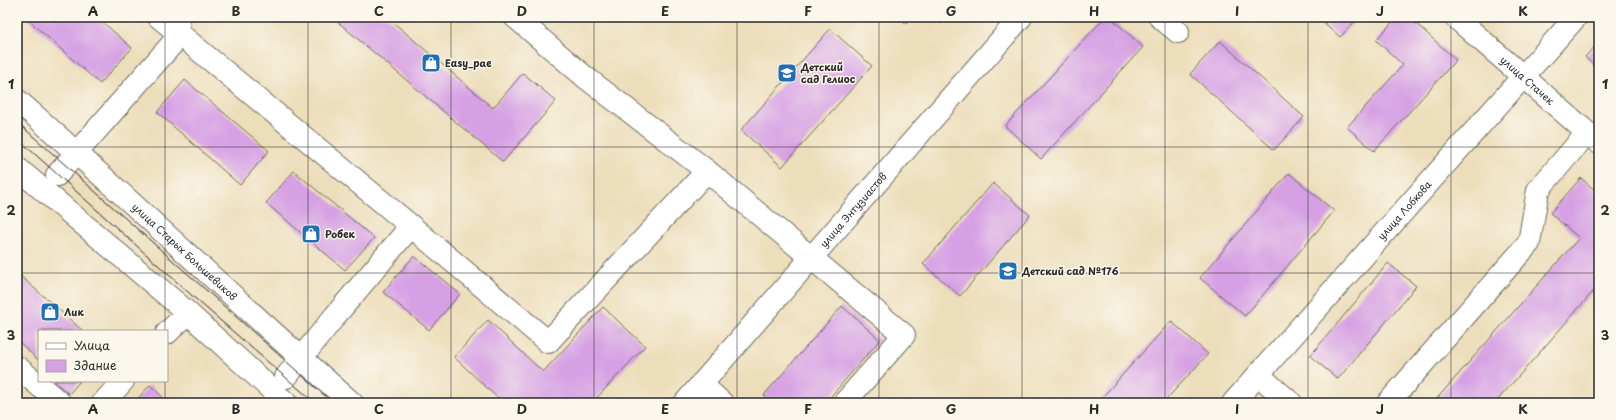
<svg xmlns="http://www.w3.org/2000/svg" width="1616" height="420" viewBox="0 0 1616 420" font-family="'Playpen Sans',sans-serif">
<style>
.building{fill:#d6a1e4}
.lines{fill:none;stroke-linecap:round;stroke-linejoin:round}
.minor-casing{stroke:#6f6a5d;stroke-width:24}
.major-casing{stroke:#6f6a5d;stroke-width:24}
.path{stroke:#6f6a5d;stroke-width:2.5;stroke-dasharray:1 3;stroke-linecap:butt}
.minor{stroke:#fff;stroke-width:22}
.major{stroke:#fff;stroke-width:22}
.tram{stroke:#2b2b2b;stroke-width:1}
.grid{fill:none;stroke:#2b2b2b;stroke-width:1;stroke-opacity:0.55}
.labels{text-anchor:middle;stroke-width:3;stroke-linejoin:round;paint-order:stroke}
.poi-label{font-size:10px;font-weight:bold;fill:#2b2b2b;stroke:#fbf7ec;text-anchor:start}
.street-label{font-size:10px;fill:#2b2b2b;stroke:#fbf7ec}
.neatline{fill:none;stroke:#2b2b2b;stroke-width:1.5}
.grid-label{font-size:13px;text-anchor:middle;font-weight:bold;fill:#2b2b2b}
</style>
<rect width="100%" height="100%" fill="#fbf7ec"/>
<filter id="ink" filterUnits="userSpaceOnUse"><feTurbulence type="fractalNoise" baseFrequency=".025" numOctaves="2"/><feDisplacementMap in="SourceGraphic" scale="8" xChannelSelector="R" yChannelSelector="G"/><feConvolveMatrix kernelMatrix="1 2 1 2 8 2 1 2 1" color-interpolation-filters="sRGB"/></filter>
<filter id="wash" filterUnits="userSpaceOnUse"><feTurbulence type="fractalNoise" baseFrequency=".012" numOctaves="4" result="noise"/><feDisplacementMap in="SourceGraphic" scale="16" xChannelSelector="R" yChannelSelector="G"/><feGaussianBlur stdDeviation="0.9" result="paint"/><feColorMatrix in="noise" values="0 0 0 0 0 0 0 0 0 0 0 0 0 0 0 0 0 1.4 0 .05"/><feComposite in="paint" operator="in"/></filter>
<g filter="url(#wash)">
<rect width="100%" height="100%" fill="#eddebb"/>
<g id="blocks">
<!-- building -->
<g class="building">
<path d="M25,17H97L132,48L100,84Z"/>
<path d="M332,17H387L493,108L523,73L556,101L503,162Z"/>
<path d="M1105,17H1110L1143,47L1041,159L1005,126Z"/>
<path d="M1318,17H1359L1340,37Z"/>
<path d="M1397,17H1409L1456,60L1374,151L1347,127L1403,65L1376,40Z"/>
<path d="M830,29L872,66L782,167L741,130Z"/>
<path d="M1220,41L1304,117L1274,150L1190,74Z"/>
<path d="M1599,42V70L1585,57Z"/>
<path d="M185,80L269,151L240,185L157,112Z"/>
<path d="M294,171L374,238L345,270L266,203Z"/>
<path d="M1289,173L1334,211L1245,316L1200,278Z"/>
<path d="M1581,178L1599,194V285L1495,403H1433L1579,238L1550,213Z"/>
<path d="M993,183L1030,215L960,296L923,264Z"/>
<path d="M414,256L460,294L429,330L383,292Z"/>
<path d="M1388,263L1416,286L1338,379L1310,356Z"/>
<path d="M17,273L83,331H39V361L17,340Z"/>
<path d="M842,306L880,340L825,403H773L764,395Z"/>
<path d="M603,307L645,346L592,403H503L454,357L488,320L543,372Z"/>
<path d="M1171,321L1208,354L1163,403H1097Z"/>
<path d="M54,381H80L69,394Z"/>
<path d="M150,385L169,403H134Z"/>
</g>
</g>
</g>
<g filter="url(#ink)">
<use href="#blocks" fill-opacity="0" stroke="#6f6a5d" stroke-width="1"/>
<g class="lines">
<defs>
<g id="minor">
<path d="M159,17L411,226L548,342L707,171"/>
<path d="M515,17L585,77L707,171L904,335L844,403"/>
<path d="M1160,17L1178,32"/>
<path id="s1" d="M1455,17L1599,143"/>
<path d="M57,175L180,35L178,21"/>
<path d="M167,333L188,313"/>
<path d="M17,367L60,403"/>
<path d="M1258,375L1291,403"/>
<path d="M286,377L335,316L411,226"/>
<path d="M701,384L722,403"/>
<path d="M103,403L123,381"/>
<path id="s2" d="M685,403L1021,17"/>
<path id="s3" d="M1233,403L1576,17"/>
<path d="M1388,403L1529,243L1538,190L1587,133"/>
</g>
<g id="major">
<path id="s4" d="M17,100C130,199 239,304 352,403"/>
<path d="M17,168L188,313L286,403"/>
</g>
</defs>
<!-- minor casing -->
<use href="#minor" class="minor-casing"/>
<!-- major casing -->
<use href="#major" class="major-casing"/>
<!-- path -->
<g class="path">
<path d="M898,17L905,24L911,17"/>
<path d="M935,17L942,23L947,17"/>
</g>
<!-- minor -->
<use href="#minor" class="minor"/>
<!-- major -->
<use href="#major" class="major"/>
<!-- tram -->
<g class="tram">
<path d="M17,122L333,403"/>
<path d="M17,138L198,301L315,403"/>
</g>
</g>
</g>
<!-- grid -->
<path class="grid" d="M165,17V331M308,17V403M451,17V403M594,17V403M737,17V403M879,17V403M1022,17V403M1165,17V403M1308,17V403M1451,17V403M17,147H1599M17,273H1599M165,381V403"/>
<!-- icons -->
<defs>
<symbol id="shop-square" viewBox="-11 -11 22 22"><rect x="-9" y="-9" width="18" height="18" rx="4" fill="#1f6fb2" stroke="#fbf7ec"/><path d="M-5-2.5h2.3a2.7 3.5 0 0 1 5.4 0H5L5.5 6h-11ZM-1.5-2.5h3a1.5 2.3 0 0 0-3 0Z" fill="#fff"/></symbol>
<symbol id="school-square" viewBox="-11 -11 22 22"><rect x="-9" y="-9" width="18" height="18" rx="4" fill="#1f6fb2" stroke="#fbf7ec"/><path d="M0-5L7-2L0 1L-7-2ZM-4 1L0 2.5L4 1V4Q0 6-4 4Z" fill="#fff"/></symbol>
</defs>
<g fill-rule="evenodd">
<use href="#shop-square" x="420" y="52" width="22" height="22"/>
<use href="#school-square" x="776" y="62" width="22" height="22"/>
<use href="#shop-square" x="300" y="223" width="22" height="22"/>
<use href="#school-square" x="997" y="260" width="22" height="22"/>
<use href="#shop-square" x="39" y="301" width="22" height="22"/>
</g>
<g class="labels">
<!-- poi labels -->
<g class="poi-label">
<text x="445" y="67">Easy_pae</text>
<text x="801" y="71">Детский<tspan x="801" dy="12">сад Гелиос</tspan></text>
<text x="325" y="238">Робек</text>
<text x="1022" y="275">Детский сад №176</text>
<text x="64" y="316">Лик</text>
</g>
<!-- street labels -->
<g class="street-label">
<text dy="4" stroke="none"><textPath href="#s1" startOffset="96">улица Стачек</textPath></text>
<text dy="4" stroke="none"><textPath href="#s2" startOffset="256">улица Энтузиастов</textPath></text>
<text dy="4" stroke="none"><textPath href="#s3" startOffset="258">улица Лобкова</textPath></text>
<text dy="4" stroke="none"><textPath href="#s4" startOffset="226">улица Старых Большевиков</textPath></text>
</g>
</g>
<!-- margin -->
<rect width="1616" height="420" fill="none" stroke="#fbf7ec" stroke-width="44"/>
<!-- legend -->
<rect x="38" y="330" width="130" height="52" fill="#fbf7ec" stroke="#a8a59f"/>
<rect x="46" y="343" width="20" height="6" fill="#ffffff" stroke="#a8a59f"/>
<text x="74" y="350" font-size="12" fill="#2b2b2b">Улица</text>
<rect x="46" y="360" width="20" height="12" fill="#d6a1e4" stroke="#a8a59f"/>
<text x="74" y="370" font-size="12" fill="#2b2b2b">Здание</text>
<rect x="22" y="22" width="1572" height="376" class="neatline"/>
<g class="grid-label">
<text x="93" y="16">A</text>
<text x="236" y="16">B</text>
<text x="379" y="16">C</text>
<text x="522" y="16">D</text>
<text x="665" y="16">E</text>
<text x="808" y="16">F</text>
<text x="951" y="16">G</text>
<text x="1094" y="16">H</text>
<text x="1237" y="16">I</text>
<text x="1380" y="16">J</text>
<text x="1523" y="16">K</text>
<text x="11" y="89">1</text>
<text x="1605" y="89">1</text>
<text x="11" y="215">2</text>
<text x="1605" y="215">2</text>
<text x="11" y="340">3</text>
<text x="1605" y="340">3</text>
<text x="93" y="414">A</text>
<text x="236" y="414">B</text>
<text x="379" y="414">C</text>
<text x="522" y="414">D</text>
<text x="665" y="414">E</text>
<text x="808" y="414">F</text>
<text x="951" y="414">G</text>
<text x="1094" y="414">H</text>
<text x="1237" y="414">I</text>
<text x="1380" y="414">J</text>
<text x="1523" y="414">K</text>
</g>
</svg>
